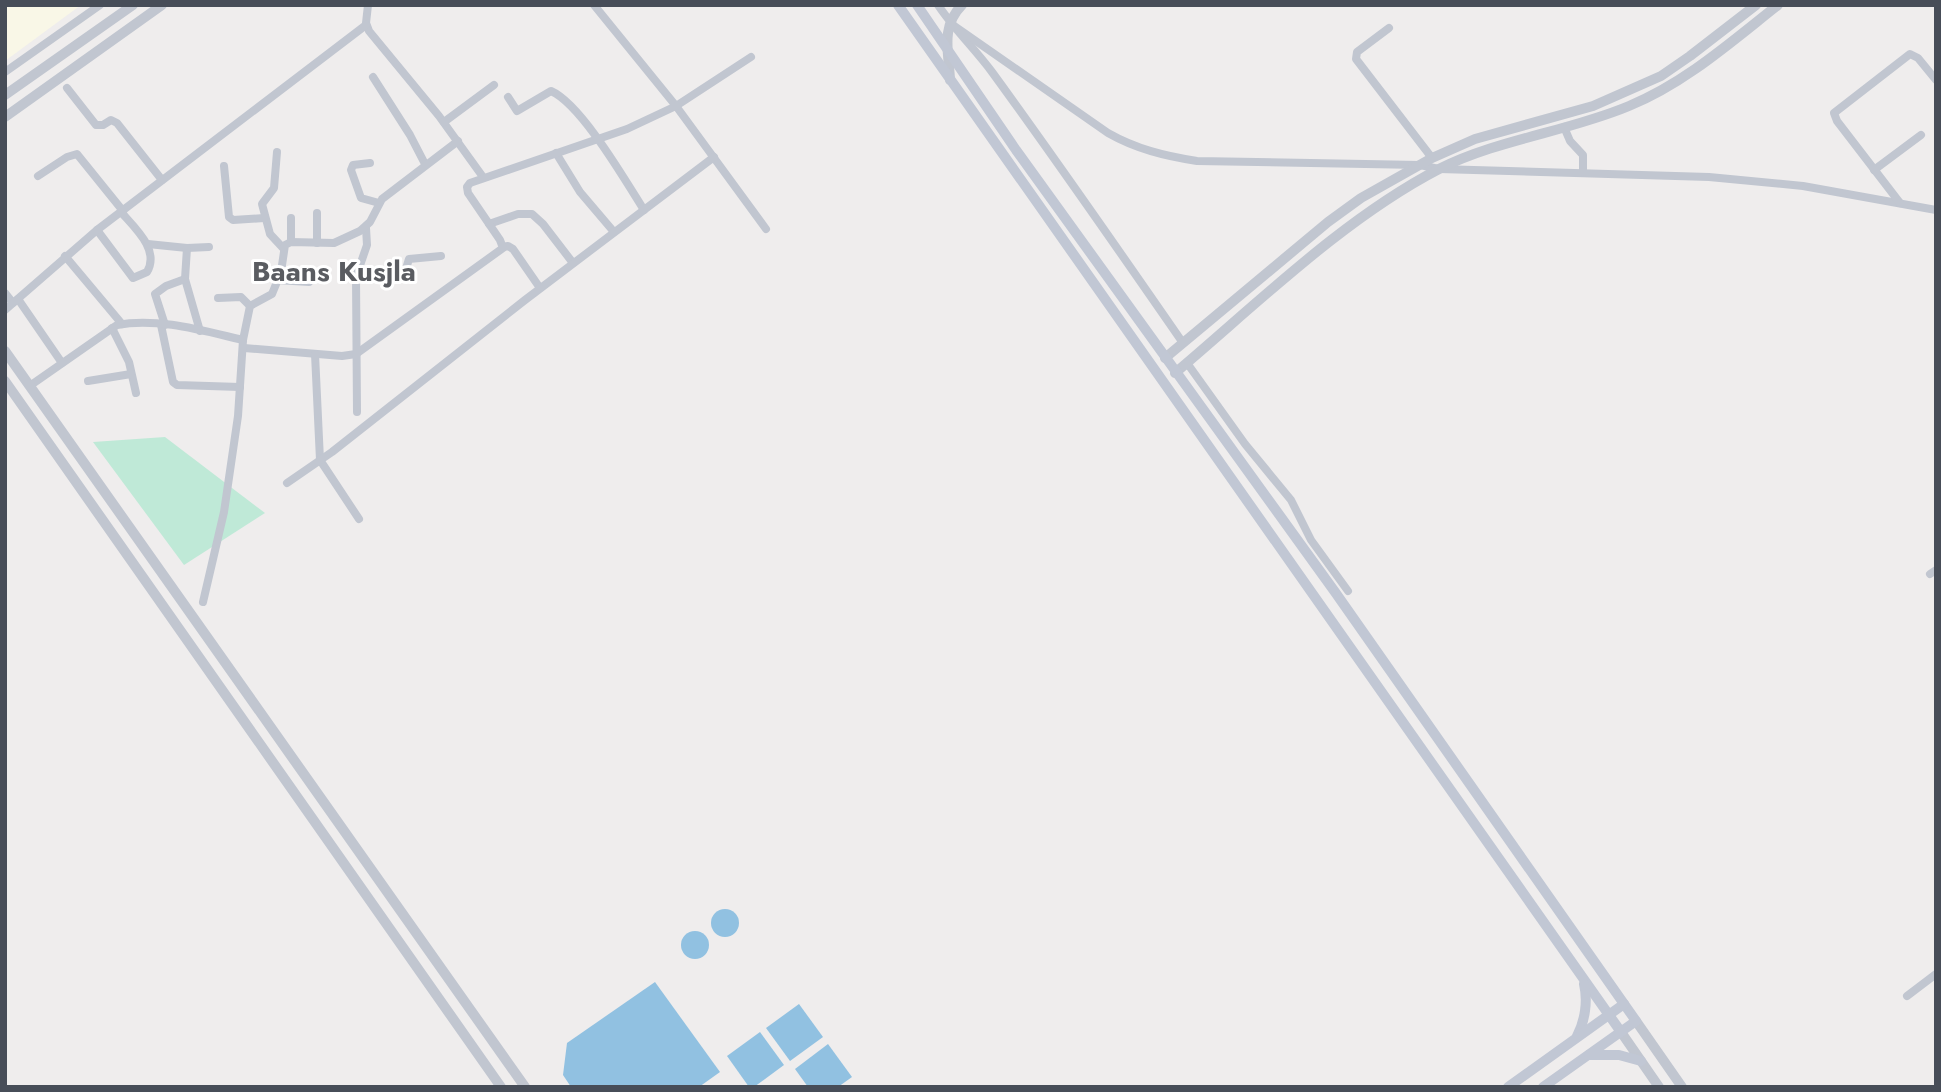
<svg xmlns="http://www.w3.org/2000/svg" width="1941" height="1092" viewBox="0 0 1941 1092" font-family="Jost,sans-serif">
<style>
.commercial{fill:#f9f7e7}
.green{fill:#bfe9d7}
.water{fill:#91c1e1}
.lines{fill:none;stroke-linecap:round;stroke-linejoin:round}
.minor{stroke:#c1c6d0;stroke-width:8}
.tertiary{stroke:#c1c6d0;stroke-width:10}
.secondary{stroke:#c1c7d4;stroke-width:10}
.labels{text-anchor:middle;stroke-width:6;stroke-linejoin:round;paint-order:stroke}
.neighbourhood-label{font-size:28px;font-weight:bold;fill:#5a5c61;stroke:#fff}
</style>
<rect width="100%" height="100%" fill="#efeded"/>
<!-- commercial -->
<path class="commercial" d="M5,5H81L5,61Z"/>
<!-- green -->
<path class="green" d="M165,437L265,513L184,565L93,442Z"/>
<!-- water -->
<g class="water">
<circle cx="725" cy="923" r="14"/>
<circle cx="695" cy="945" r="14"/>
<path d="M655,982L720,1072L699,1087H571L563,1075L567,1043Z"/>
<path d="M799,1004L823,1037L790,1061L766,1028Z"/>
<path d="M760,1032L784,1065L754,1087H749L727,1056Z"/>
<path d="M828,1044L852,1077L838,1087H808L795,1069Z"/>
</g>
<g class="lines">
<!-- minor -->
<g class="minor">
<path d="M368,5L366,23L369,31L439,116L483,177"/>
<path d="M594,5L676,106L766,229"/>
<path d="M938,5C954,29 975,49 992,72C1057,161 1120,252 1183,343"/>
<path d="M950,23L1108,133C1136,149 1165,156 1197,161L1420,165L1439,169L1709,177L1803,186L1936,210"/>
<path d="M1389,28L1357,52L1356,59L1432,158"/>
<path d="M5,72L100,5"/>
<path d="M373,77L410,135L425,164"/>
<path d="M67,88L96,125H103L111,120L117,123L162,180"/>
<path d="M508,97L517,111L551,91C581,104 625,180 644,210"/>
<path d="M444,122L494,85"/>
<path d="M1564,127L1570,141L1583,155V172"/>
<path d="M277,152L274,188L262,204L270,234L283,248"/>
<path d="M556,153L580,192L614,232"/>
<path d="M370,163L353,165L351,170L361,198L379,203"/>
<path d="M224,166L229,217L233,220L264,218"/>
<path d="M1874,170L1921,135"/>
<path d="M38,176L67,157L77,154L123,211"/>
<path d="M1900,203L1837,121L1834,113L1910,54L1918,58L1936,80"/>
<path d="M317,213V243"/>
<path d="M489,224L518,214H532L543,224L573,263"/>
<path d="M97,230L133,278L147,272C160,250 135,228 121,212"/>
<path d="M291,242V218"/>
<path d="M148,244L187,248L209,247"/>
<path d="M503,247L508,246L513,249L540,288"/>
<path d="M187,248L185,279L200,331"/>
<path d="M65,256L122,324"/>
<path d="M356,277L405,272L409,259L441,256"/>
<path d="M277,280L309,282"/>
<path d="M5,293L13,303"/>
<path d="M218,298L241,297L250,306"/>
<path d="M18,299L62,363"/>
<path d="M5,310L97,230L366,25"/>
<path d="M161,325L173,382L177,385L240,387"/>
<path d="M165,325L155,294L166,286L185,279"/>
<path d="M112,328L129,362L136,393"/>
<path d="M244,348L342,356L356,354L503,248L500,240L468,193L467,187L470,183L627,129L676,106L751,57"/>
<path d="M315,354L320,460L359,519"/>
<path d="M1187,363L1245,444L1291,500L1311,540L1348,591"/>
<path d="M88,381L131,374"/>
<path d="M31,385L117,325C157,317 204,331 243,340"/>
<path d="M357,412L356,277L367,245L366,228"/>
<path d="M287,483L332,452L525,300L714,157"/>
<path d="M1930,574L1936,570"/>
<path d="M203,602L224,512L238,416L243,340L250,306L272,294L281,272L285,245L291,242L334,243L360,231L370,222L382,199L458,141"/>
<path d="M1907,996L1936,974"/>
</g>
<!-- tertiary -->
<g class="tertiary">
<path d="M950,80C949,53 940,27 962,5"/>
<path d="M5,95L133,5"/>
<path d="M5,117L162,5"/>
<path d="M5,351L525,1087"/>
<path d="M1165,358L1328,222L1361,198L1432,158L1475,139L1593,106L1661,76L1690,56L1756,5"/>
<path d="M1175,373C1258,303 1343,219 1439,169C1499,139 1567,132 1629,106C1685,83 1731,42 1778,5"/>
<path d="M5,381L501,1087"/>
<path d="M1636,1021L1682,1087"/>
<path d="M1621,1032L1659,1087"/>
</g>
<!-- secondary -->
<g class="secondary">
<path d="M898,5L1621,1032"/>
<path d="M917,5L1016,150L1335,592L1636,1021L1543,1087"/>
<path d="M1577,1036C1585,1021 1588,1001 1584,984"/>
<path d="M1589,1055H1619L1641,1061"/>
<path d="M1508,1087L1624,1004"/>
</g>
</g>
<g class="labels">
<!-- neighbourhood labels -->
<g class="neighbourhood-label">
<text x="334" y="281">Baans Kusjla</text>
</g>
</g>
<!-- border -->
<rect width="1941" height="1092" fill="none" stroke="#474d58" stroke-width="14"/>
</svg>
